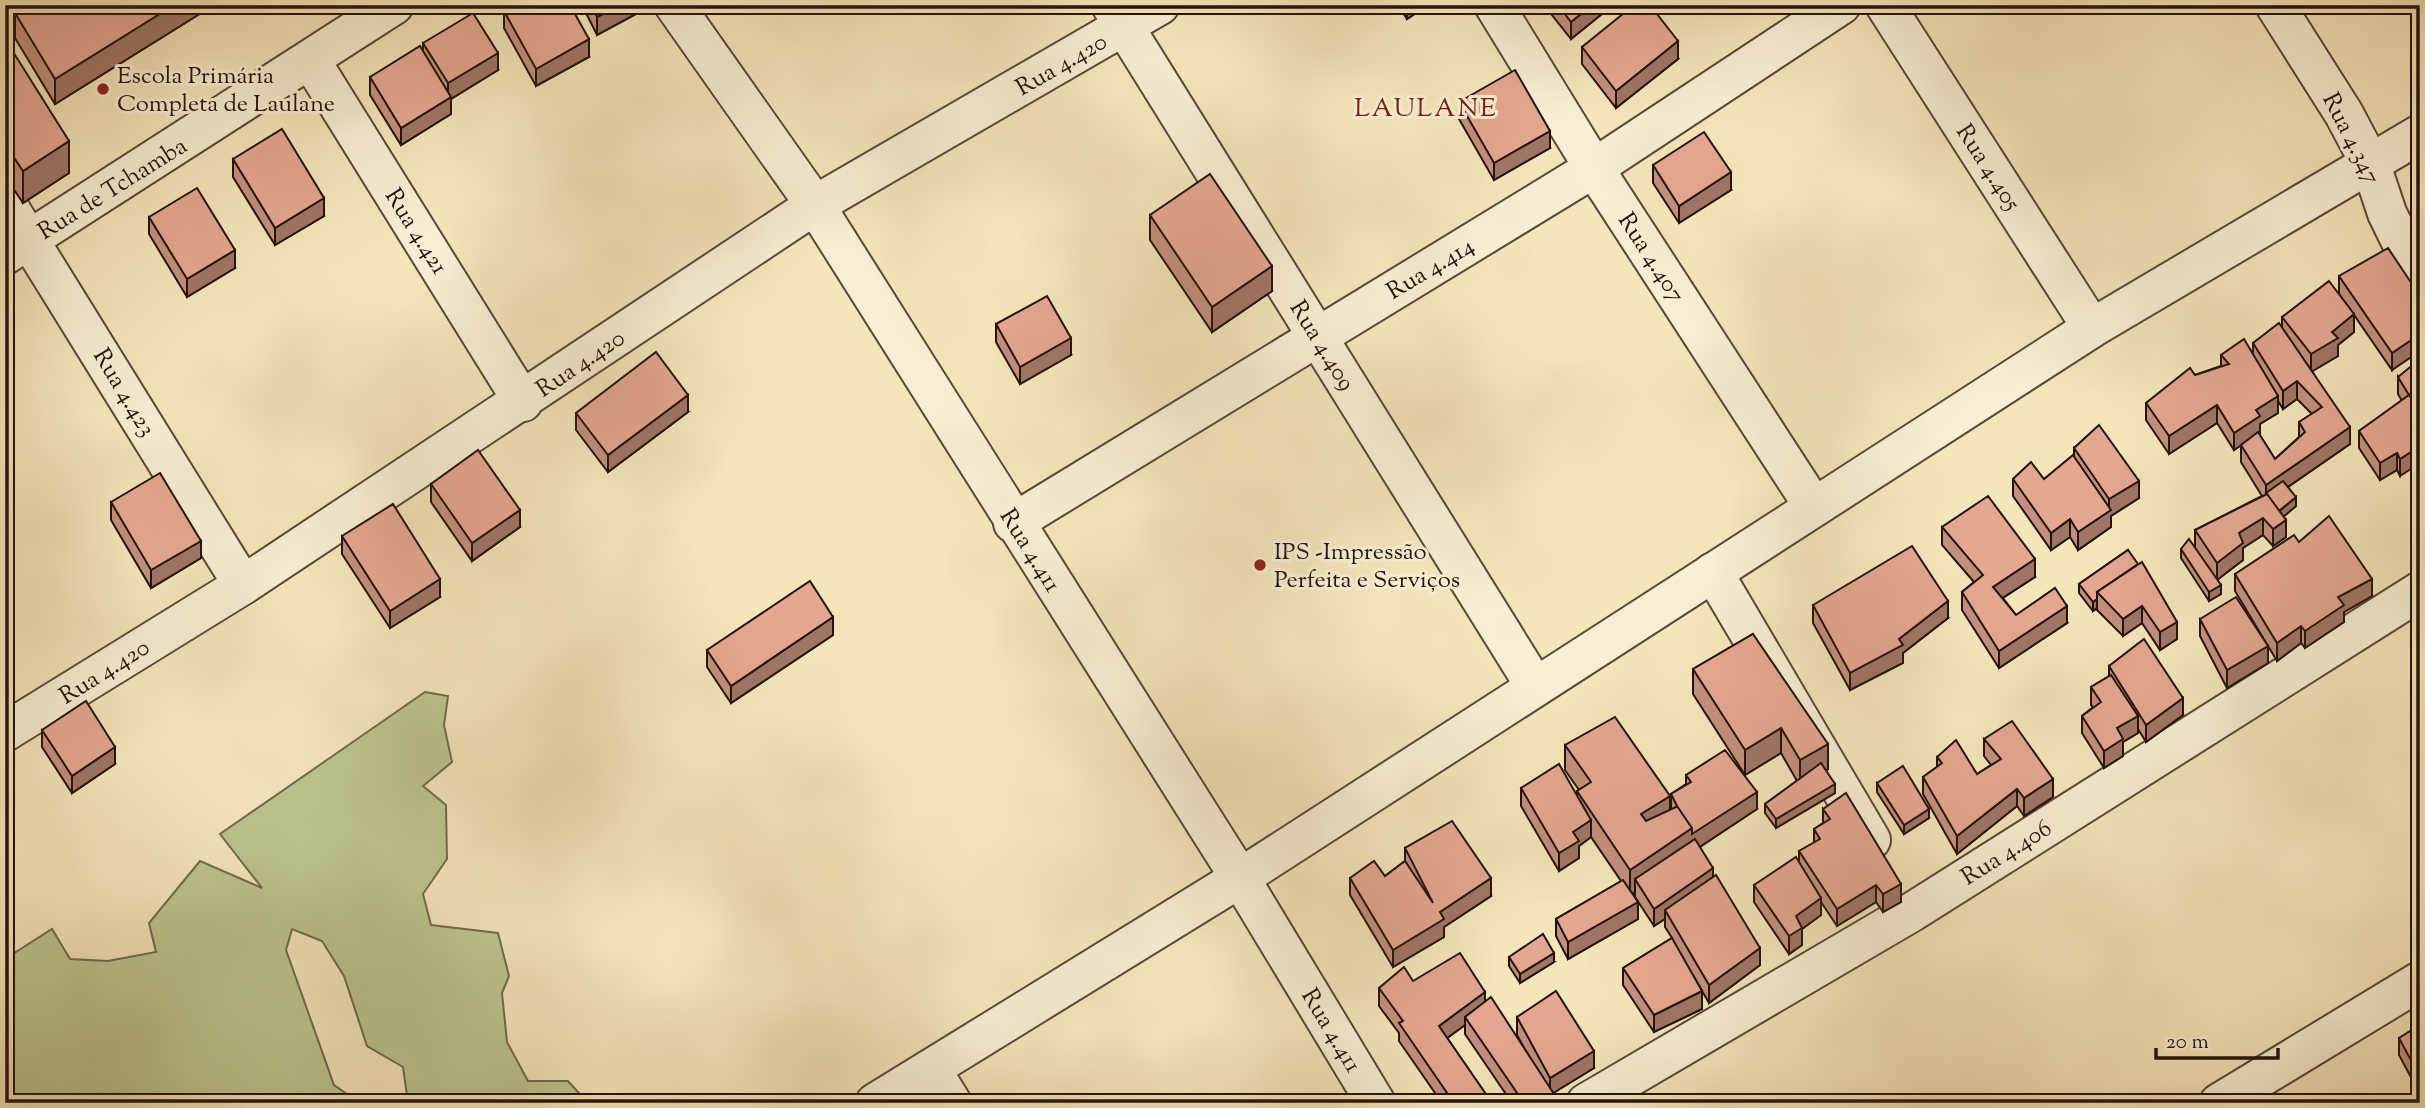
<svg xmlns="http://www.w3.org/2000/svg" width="2425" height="1108" viewBox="0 0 2425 1108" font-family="'Sorts Mill Goudy',serif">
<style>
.green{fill:#bdc48f;stroke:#706c4c;stroke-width:2}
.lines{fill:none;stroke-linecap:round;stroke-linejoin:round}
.minor-casing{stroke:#584836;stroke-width:42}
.minor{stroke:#f8eed3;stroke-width:38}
.wall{fill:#c4907e;stroke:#24130a;stroke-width:2;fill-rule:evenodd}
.shaded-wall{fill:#a07566;stroke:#24130a;stroke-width:2}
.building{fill:#e4a792;stroke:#24130a;stroke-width:2}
.poi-dot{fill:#8f2418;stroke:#f8eed3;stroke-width:2.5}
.labels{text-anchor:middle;stroke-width:6;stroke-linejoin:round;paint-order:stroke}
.street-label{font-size:24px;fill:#24130a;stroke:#f8eed3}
.poi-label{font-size:24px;fill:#24130a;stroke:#f8eed3;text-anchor:start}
.neighbourhood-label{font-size:26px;letter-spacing:2px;fill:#7a1f14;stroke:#f8eed3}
</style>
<rect width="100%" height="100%" fill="#f5e5bb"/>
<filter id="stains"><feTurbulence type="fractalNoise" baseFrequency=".00286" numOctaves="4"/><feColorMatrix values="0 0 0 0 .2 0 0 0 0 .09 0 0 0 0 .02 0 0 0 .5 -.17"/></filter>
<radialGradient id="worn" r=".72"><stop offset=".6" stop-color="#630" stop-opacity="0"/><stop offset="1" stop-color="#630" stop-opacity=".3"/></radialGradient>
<!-- green -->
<path class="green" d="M425,692L448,696L444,725L452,762L423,786L446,805L447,859L423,894L431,925L498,933L509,976L502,993L507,1042L528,1081H568L588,1103H408L403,1067L367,1046L344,976L322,941L292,929L286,950L334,1085L360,1103H5V959L52,929L70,959L108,961L156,952L149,923L200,861L262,888L220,834Z"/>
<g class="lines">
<defs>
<g id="minor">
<path d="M674,5L815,205L1240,878L1376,1103"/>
<path d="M1494,5L1594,168L1814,507"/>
<path d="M1885,5L2092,328"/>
<path d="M2275,5L2344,114L2371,165L2387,213L2408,256L2420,275"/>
<path d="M1112,7L1535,686"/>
<path d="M311,61L523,402"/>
<path d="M5,201L243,585"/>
<path d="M5,255L394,5"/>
<path d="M1013,523L1594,168L1841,5"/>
<path d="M1713,572L1871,840"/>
<path d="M5,732L243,585L815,205L1160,5"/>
<path d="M931,1069L952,1103"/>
<path d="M875,1103L1240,878L2092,328L2420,134"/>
<path d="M1586,1103L1912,912L2420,591"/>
<path d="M2219,1103L2420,981"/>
</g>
</defs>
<!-- minor casing -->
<use href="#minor" class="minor-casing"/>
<!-- minor -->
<use href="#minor" class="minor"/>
</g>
<!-- wall -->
<g class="wall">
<path d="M214,5L55,104L15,38V13Z"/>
<path d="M582,5H638V13L597,35Z"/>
<path d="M1398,5H1428L1407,19Z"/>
<path d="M1544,5H1613L1571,39Z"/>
<path d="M504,11L589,57L536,86L504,28Z"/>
<path d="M5,39L69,173L23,203L5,176Z"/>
<path d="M423,43L498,70L451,99V114L401,145L370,95V77L423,52Z"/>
<path d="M1582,47L1678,59L1616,108L1582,64Z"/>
<path d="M1459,102L1550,148L1494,180L1459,119Z"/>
<path d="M233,159L324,216L275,245L233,177Z"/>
<path d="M1653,165L1731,190L1679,223L1653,183Z"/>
<path d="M1150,215L1272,291L1212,332L1150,240Z"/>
<path d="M149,217L235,268L187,297L149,234Z"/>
<path d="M2339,276L2420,296L2392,370L2354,315V332L2338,345V356L2312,371L2350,444L2288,487L2296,506L2283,517L2286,537L2273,546L2263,535L2243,548V560L2217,580L2221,594L2209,601L2181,558V549L2195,547V530L2262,496L2241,462V445L2234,450L2217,423L2169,454L2146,420V403L2195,375L2221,366V355L2253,354V343L2282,328V317L2350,309L2339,294ZM2297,399L2312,414L2299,422V437L2275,459L2259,434L2260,433V424L2278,413V401L2283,409Z"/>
<path d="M996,324L1071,355L1020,384L996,342Z"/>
<path d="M2398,377L2418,408L2400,476L2397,470L2380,480L2359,448V431L2402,401L2398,394Z"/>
<path d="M688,412L608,472L576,430V413Z"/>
<path d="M2074,448L2139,498L2111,516V527L2078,550L2070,537L2051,550L2013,496V479H2044L2074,457Z"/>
<path d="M431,484L520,527L472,561L431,502Z"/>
<path d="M111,502L201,558L151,588L111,520Z"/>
<path d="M1942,527L2035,577L2003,598L2016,615L2067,623L1999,668L1962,610V592L1974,582L1942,545Z"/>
<path d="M342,536L440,597L390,628L342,554Z"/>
<path d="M2299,542L2372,596L2344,612V622L2305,648L2301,643L2277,661L2235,591V574Z"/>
<path d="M2128,550L2177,639L2160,650L2142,623L2123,636L2097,610V608L2093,611L2079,593V584Z"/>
<path d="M1813,605L1948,618L1903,653V663L1850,690L1813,623Z"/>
<path d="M2200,619L2268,663L2227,688L2200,636Z"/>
<path d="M1753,634L1828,769L1826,770L1835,793L1776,828L1765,813V804L1797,781L1781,753L1745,775L1693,694V669Z"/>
<path d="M833,635L731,703L707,667V650Z"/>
<path d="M2109,666L2183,715L2146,742L2138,729V733L2123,742V756L2104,768L2082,733V716L2093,707L2091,705V687L2109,676Z"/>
<path d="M42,730L115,764L72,793L42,747Z"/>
<path d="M1984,739L2053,797L2024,816L2017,806L1957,854L1923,794V777L1937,767V757L1977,774L1991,765L1984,756Z"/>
<path d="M1565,745L1670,810L1671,809V794L1686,784V775L1757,809L1700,847L1713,877L1760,965L1709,1003L1693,975L1702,1009L1654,1032L1623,985V968L1672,938L1665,927V919L1654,926L1635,897V892L1632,894L1638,919L1568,959L1556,936V919L1621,881L1591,837L1579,846V858L1559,871L1521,806V788L1577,796V791L1579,790L1565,770Z"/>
<path d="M1877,783L1929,818L1904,834L1877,792Z"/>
<path d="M1823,809L1901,902L1883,912L1876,902L1837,926L1821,902V915L1802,929V945L1789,954L1754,902V885L1799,862V851L1814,843V829L1823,823Z"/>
<path d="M1405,848L1491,896L1444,927V937L1393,967L1350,895V878L1385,876L1405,861Z"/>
<path d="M1509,957L1554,962L1520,983L1509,966Z"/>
<path d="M1413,981L1485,1002L1527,1053L1517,1035V1017L1594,1068L1553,1093L1554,1103H1512L1465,1034V1025L1447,1038L1492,1103H1442L1399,1041V1033L1379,1006V988Z"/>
<path d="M2420,1025V1094L2399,1055V1038Z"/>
</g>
<!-- shaded-wall -->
<g class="shaded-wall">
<path d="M174,5H214L55,104V79Z"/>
<path d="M620,5H638V13L597,35V17Z"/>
<path d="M1407,5H1428L1407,19Z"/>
<path d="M1592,5H1613L1571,39V22Z"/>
<path d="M589,39V57L536,86V69Z"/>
<path d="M1678,41V59L1616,108V91Z"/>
<path d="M498,53V70L451,99V114L401,145V128L448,99V83Z"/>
<path d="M1550,131V148L1494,180V163Z"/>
<path d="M69,141V173L23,203V171Z"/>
<path d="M1731,172V190L1679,223V206Z"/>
<path d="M324,198V216L275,245V228Z"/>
<path d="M235,250V268L187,297V279Z"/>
<path d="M1272,266V291L1212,332V307Z"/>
<path d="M2354,314V332L2338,345V356L2311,372V354L2332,332Z"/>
<path d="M2420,334V351L2392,370V353Z"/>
<path d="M1071,338V355L1020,384V367Z"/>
<path d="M2297,381V399L2283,409V391Z"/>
<path d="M2420,389V406L2409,413V395Z"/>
<path d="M688,395V412L608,472V455Z"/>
<path d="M2278,396V413L2260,424V433L2234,450V433L2256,410Z"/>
<path d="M2217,405V423L2169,454V436Z"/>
<path d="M2350,427V444L2269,500L2266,493V485Z"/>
<path d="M2420,446V463L2400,476V459Z"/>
<path d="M2397,453V470L2380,480V463Z"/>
<path d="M2139,481V498L2111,516V527L2078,550V532L2109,511V499Z"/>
<path d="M2296,497V506L2276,523V514Z"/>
<path d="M520,510V527L472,561V543Z"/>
<path d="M2263,518V535L2243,548V560L2217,580V563L2239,533Z"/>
<path d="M2070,519V537L2051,550V533Z"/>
<path d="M2286,520V537L2273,546V529Z"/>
<path d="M201,541V558L151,588V570Z"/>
<path d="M2035,559V577L1993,604V587Z"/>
<path d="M440,579V597L390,628V611Z"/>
<path d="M2372,579V596L2344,612V622L2305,648V631L2338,597Z"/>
<path d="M2221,585V594L2209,601V592Z"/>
<path d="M2097,599V608L2093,611V602Z"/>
<path d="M1948,601V618L1903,653V663L1850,690V673L1899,639Z"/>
<path d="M2067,606V623L1999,668V651Z"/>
<path d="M2142,606V623L2123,636V619Z"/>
<path d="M833,617V635L731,703V686Z"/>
<path d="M2177,622V639L2160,650V632Z"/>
<path d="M2301,626V643L2277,661V643Z"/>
<path d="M2268,646V663L2227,688V670Z"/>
<path d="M2183,698V715L2146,742V725Z"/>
<path d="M2138,716V733L2123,742V756L2104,768V751L2117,728Z"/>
<path d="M1781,728V753L1745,775V750Z"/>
<path d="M1828,744V769L1800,785V760Z"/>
<path d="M115,747V764L72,793V776Z"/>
<path d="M2053,779V797L2024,816V798Z"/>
<path d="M1835,784V793L1776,828V819Z"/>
<path d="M2017,789V806L1957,854V836Z"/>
<path d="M1757,792V809L1692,852L1635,879V892L1630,895V870L1692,828Z"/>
<path d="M1670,796V821L1641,839V814Z"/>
<path d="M1929,809V818L1904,834V825Z"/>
<path d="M1591,820V837L1579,846V858L1559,871V853L1573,832Z"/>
<path d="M1713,868V886L1665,910V919L1654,926V909Z"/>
<path d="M1491,878V896L1444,927V937L1393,967V950L1440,912Z"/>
<path d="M1901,884V902L1883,912V894Z"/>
<path d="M1876,885V902L1837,926V909Z"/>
<path d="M1821,898V915L1802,929V945L1789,954V936L1796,916Z"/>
<path d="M1638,902V919L1568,959V942Z"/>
<path d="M1760,948V965L1709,1003V985Z"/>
<path d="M1554,953V962L1520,983V974Z"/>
<path d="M1702,991V1009L1654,1032V1015Z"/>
<path d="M1485,992V1010L1465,1017V1025L1439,1044V1026Z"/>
<path d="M1594,1051V1068L1550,1095V1078Z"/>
<path d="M1554,1094V1103H1536Z"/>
</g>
<!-- building -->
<g class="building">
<path d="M26,5H174L55,79L15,13Z"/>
<path d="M514,5H570L589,39L536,69L504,11Z"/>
<path d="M591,5H620L597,17Z"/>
<path d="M1558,5H1592L1571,22Z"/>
<path d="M1634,5H1650L1678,41L1616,91L1582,47Z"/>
<path d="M473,13L498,53L448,83L423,43Z"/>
<path d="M5,39L69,141L23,171L5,144Z"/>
<path d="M420,46L451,97L401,128L370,77Z"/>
<path d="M1515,70L1550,131L1494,163L1459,102Z"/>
<path d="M282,129L324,198L275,228L233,159Z"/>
<path d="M1704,132L1731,172L1679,206L1653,165Z"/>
<path d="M1210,174L1272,266L1212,307L1150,215Z"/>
<path d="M197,188L235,250L187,279L149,217Z"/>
<path d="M2388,248L2420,296V334L2392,353L2339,276Z"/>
<path d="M2329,281L2354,314L2332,332L2338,338L2311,354L2282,317Z"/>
<path d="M1047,296L1071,338L1020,367L996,324Z"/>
<path d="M2279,323L2350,427L2266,485L2241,445L2258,432L2275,459L2305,432L2299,422L2322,407L2297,381L2283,391L2253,343Z"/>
<path d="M2244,339L2278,396L2256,410L2260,416L2234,433L2217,405L2169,436L2146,403L2190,368L2195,375L2229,364L2221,355Z"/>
<path d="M656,352L688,395L608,455L576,413Z"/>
<path d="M2420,359V389L2409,395L2398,377Z"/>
<path d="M2409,395L2420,410V446L2400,459L2397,453L2380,463L2359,431Z"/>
<path d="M2099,425L2139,481L2109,499L2074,448Z"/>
<path d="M478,450L520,510L472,543L431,484Z"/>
<path d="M2073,455L2111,510L2078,532L2070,519L2051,533L2013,479L2031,462L2044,479Z"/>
<path d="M160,473L201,541L151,570L111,502Z"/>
<path d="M2283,481L2296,497L2279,511L2266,493Z"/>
<path d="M2267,494L2286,520L2273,529L2263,518L2239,533L2243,543L2217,563L2195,530Z"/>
<path d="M1988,496L2035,559L1993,587L2016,615L2055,588L2067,606L1999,651L1962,592L1983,575L1942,527Z"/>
<path d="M393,504L440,579L390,611L342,536Z"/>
<path d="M2329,516L2372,579L2338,597L2344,605L2305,631L2301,626L2277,643L2235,574L2294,535L2299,542Z"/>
<path d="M2189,539L2221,585L2209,592L2181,549Z"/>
<path d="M1912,546L1948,601L1899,639L1903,645L1850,673L1813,605Z"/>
<path d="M2128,550L2138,564L2097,592V599L2093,602L2079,584Z"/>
<path d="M2142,562L2177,622L2160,632L2142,606L2123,619L2097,592Z"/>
<path d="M810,581L833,617L731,686L707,650Z"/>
<path d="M2236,597L2268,646L2227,670L2200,619Z"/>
<path d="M1753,634L1828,744L1800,760L1781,728L1745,750L1693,669Z"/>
<path d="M2144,639L2183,698L2146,725L2109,666Z"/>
<path d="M2111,675L2138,716L2117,728L2123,739L2104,751L2082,716L2101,702L2091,687Z"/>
<path d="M86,701L115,747L72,776L42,730Z"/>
<path d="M1615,717L1670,796L1641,814L1646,821L1678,806L1692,828L1630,870L1577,791L1591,782L1565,745Z"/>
<path d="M2012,721L2053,779L2024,798L2017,789L1957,836L1923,777L1942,763L1937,757L1956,740L1977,774L2001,759L1984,739Z"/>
<path d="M1725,750L1757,792L1692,834V828L1677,806L1671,794L1691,782L1686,775Z"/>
<path d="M1821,763L1835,784L1776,819L1765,804Z"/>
<path d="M1559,764L1591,820L1573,832L1579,841L1559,853L1521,788Z"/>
<path d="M1903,766L1929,809L1904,825L1877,783Z"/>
<path d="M1846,793L1901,884L1883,894L1876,885L1837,909L1799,851L1820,839L1814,829L1830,819L1823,809Z"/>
<path d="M1452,821L1491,878L1440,912L1444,919L1393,950L1350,878L1374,861L1385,876L1405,861L1433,903L1405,848Z"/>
<path d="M1695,839L1713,868L1654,909L1635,879Z"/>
<path d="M1796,857L1821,898L1796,916L1802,928L1789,936L1754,885Z"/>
<path d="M1716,875L1760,948L1709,985L1665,910Z"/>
<path d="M1623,880L1638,902L1568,942L1556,919Z"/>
<path d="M1543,934L1554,953L1520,974L1509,957Z"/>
<path d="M1672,938L1702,991L1654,1015L1623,968Z"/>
<path d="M1460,953L1485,992L1439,1026L1492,1103H1454L1399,1023L1403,1021L1379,988L1404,967L1413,981Z"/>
<path d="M1556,991L1594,1051L1550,1078L1517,1017Z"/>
<path d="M1491,997L1554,1094L1536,1103H1524L1465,1017Z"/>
<path d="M2420,1025V1077L2399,1038Z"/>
</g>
<!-- markers -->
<g class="poi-dot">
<circle cx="103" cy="89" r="7"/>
<circle cx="1260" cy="565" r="7"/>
</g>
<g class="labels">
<!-- street labels -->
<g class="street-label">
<text transform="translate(1061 64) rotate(-30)" y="8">Rua 4.420</text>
<text transform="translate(2352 138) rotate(63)" y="8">Rua 4.347</text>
<text transform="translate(1989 167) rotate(57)" y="8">Rua 4.405</text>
<text transform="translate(112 188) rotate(-32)" y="8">Rua de Tchamba</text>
<text transform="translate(417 231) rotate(58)" y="8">Rua 4.421</text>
<text transform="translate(1652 257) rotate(57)" y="8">Rua 4.407</text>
<text transform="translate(1430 268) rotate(-31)" y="8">Rua 4.414</text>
<text transform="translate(1323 345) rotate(58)" y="8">Rua 4.409</text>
<text transform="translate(580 363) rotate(-34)" y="8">Rua 4.420</text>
<text transform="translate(125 392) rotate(59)" y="8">Rua 4.423</text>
<text transform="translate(1031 550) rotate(58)" y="8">Rua 4.411</text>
<text transform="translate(104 671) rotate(-32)" y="8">Rua 4.420</text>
<text transform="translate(2006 852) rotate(-32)" y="8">Rua 4.406</text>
<text transform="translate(1332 1030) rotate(59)" y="8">Rua 4.411</text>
</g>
<!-- poi labels -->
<g class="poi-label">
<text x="117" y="83">Escola Primária<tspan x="117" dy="28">Completa de Laulane</tspan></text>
<text x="1274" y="559">IPS -Impressão<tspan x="1274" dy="28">Perfeita e Serviços</tspan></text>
</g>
<!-- neighbourhood labels -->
<g class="neighbourhood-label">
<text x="1426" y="116">LAULANE</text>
</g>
</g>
<!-- margin -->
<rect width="2425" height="1108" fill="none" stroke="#f5e5bb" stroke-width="28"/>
<rect x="7" y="7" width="2411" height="1094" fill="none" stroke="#24130a" stroke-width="3.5"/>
<rect x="14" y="14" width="2397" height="1080" fill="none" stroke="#24130a" stroke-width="2"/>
<!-- scale -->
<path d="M2156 1048v10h122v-10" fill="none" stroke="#24130a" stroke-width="3.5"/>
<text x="2166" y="1048" font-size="21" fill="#24130a" stroke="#f8eed3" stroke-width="5" paint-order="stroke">20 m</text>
<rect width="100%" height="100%" filter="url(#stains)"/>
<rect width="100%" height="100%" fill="url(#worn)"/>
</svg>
